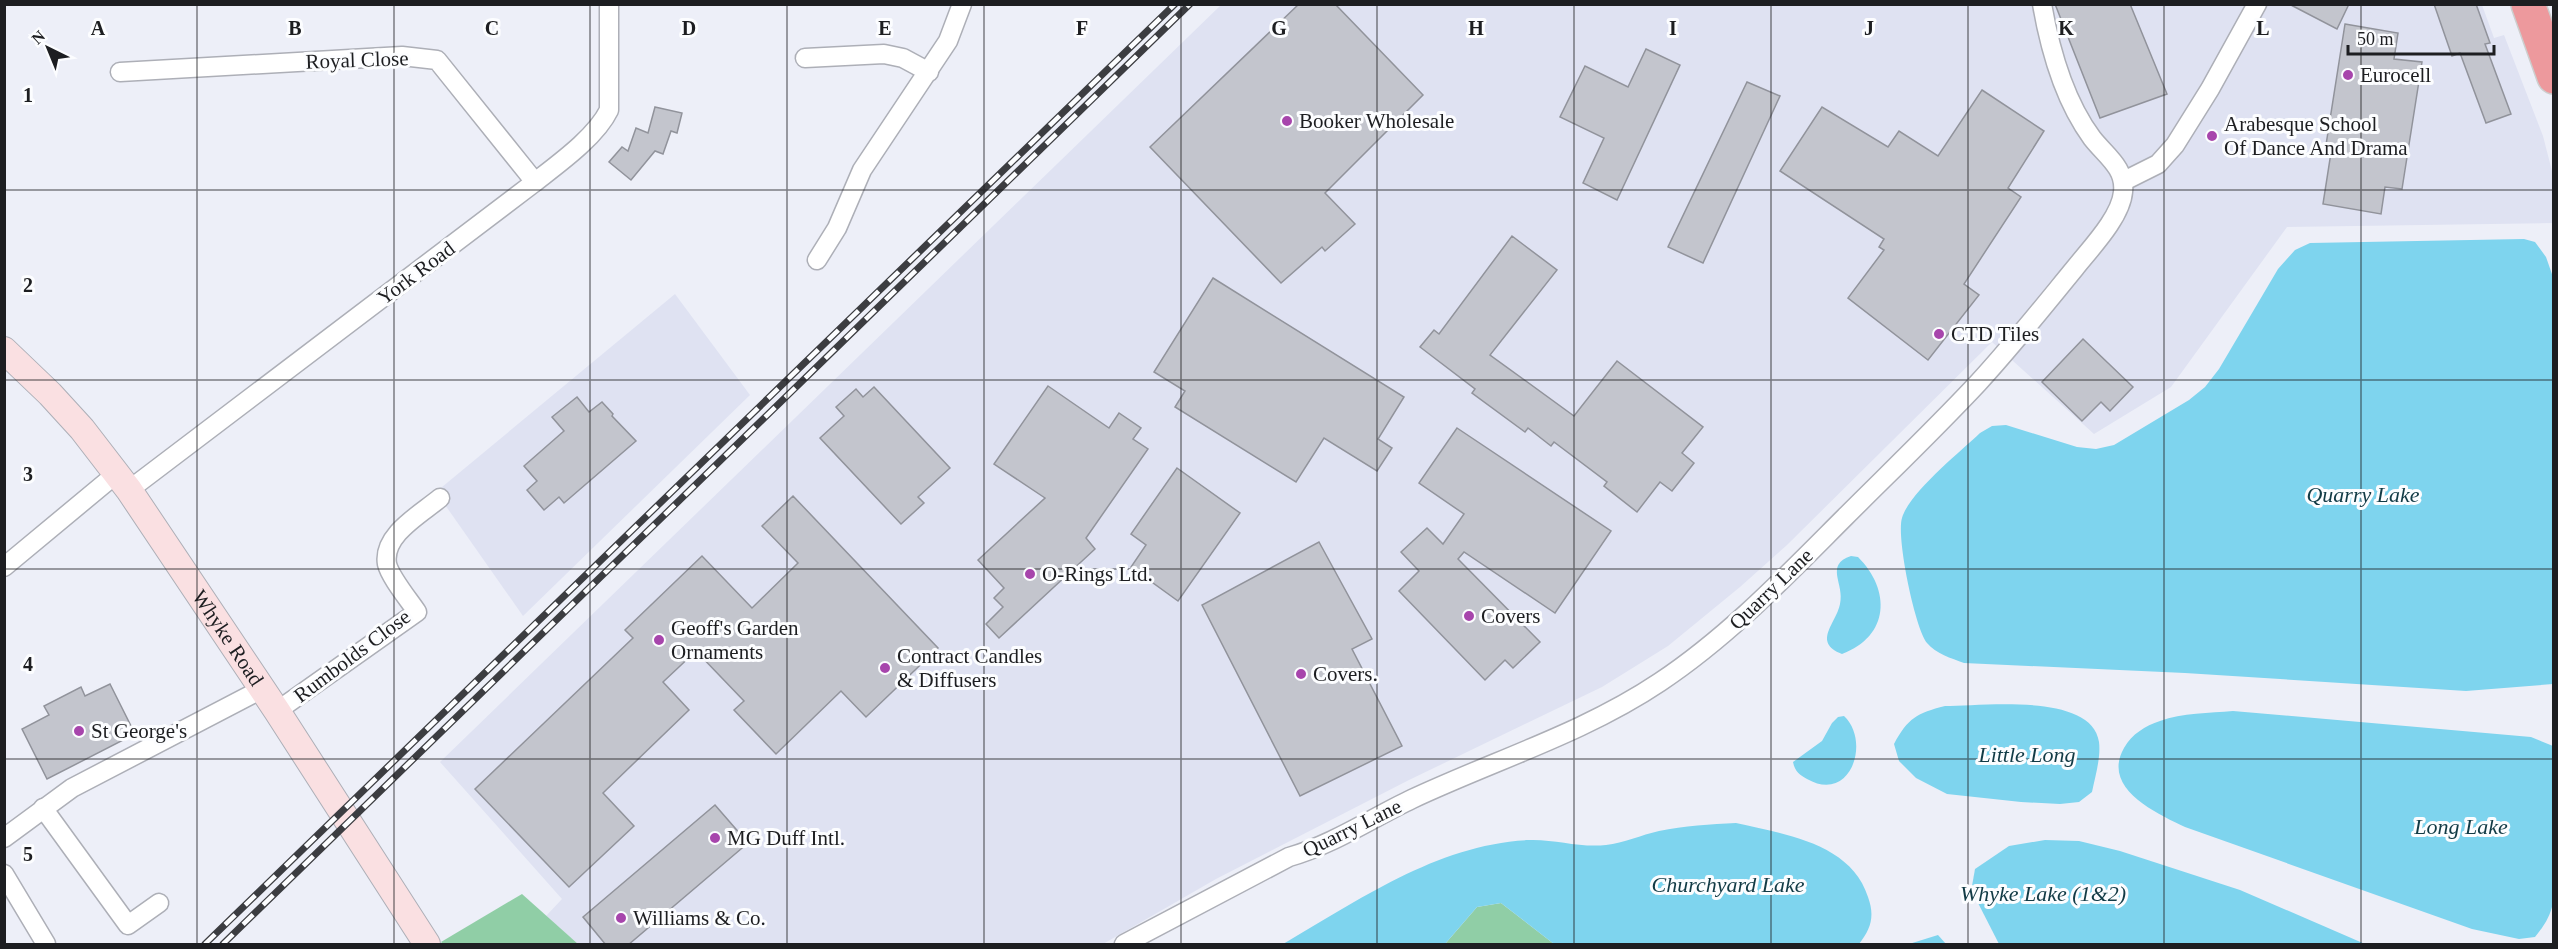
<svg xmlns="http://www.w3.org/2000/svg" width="2558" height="949" viewBox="0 0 2558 949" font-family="'Times New Roman',serif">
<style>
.built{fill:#dfe2f2}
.green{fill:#90cea6}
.water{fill:#7ed4ee}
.building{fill:#c3c5cd;stroke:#91939b;stroke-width:1.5}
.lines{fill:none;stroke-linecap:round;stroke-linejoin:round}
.street-casing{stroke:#adafb7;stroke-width:21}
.secondary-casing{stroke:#adafb7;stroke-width:28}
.highway-casing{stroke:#cdcece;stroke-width:36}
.street{stroke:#fff;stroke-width:18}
.secondary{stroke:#fae0e2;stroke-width:26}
.highway{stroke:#ed999d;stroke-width:33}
.rail-casing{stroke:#3c3d41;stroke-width:7}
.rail{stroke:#fcfdff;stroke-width:4.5;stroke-dasharray:14;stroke-linecap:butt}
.grid{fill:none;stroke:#1d1e21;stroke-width:1.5;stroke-opacity:0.55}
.poi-dot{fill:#a745ac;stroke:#fcfdff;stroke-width:2}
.labels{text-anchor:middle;stroke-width:6;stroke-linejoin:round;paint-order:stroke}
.street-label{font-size:21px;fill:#1d1e21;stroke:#fcfdff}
.poi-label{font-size:21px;fill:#1d1e21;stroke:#fcfdff;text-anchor:start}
.water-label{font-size:22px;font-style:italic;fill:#123b46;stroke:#fcfdff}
.grid-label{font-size:20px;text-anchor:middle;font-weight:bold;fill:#1d1e21;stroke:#fcfdff;stroke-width:6;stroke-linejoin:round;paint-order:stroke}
</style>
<rect width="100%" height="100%" fill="#edeff8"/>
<!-- built -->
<g class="built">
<path d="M1221,5H2482L2494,38L2504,35L2543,136L2553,175V223L2287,227L2171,387L2094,434L1992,342L1787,545L1740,587L1668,646L1602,687L1409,780L1216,879L1103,944H578L546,916L562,899L440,762Z"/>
<path d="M675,294L750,395L523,616L436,492Z"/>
</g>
<!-- green -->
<g class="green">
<path d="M522,894L578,944H443L441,942Z"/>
<path d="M1501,903L1554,944H1445L1477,907Z"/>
</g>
<!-- water -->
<g class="water">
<path d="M2524,239L2535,242L2546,257L2553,277V684L2466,691L2185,673L1964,663C1951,658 1936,654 1927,643C1915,628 1896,537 1902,518C1909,493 1960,452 1980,433L1992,426L2006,425L2077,447L2096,449L2114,445L2189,400L2205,387L2219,369L2278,269L2295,250L2310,243Z"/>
<path d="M1851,556L1858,557C1891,590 1890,636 1842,654C1812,642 1836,624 1840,604C1845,584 1824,565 1851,556Z"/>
<path d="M1945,706C1982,706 2092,692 2099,742C2101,758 2095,777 2092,792L2079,802L2060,804L2021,802L1947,794L1916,778L1899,761L1894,744C1908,718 1917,713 1945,706Z"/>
<path d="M2233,711L2531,737L2553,746V903C2550,917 2544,926 2535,937L2519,939L2472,929L2185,827C2156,813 2101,788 2124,748C2132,734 2145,726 2160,721C2182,713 2210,713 2233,711Z"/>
<path d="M1844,716C1871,741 1851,804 1807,779C1800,775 1795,772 1793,762L1822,741L1832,723L1838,717Z"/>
<path d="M1736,823C1784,834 1851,843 1868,897C1875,916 1871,929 1859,944H1554L1501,903L1477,907L1445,944H1283C1359,900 1438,844 1529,840C1555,839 1580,848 1606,845C1624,843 1641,835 1659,831C1684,826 1711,824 1736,823Z"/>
<path d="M2045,840L2079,841L2120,851L2240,890L2365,944H1999L1977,901L1972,886L1975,869L2009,846Z"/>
<path d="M1938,935L1946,944H1909Z"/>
</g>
<!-- building -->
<g class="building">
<path d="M1299,4H1335L1423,95L1325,193L1355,224L1325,251L1322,247L1281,283L1150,147Z"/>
<path d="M2055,4H2130L2167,94L2100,118Z"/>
<path d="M2289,4H2349L2337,29Z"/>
<path d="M2434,4H2476L2490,43L2485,44L2511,114L2486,123L2460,53L2452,56Z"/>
<path d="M2345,24L2398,33L2394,59L2422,62L2402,189L2385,187L2381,214L2323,204L2332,146L2326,145Z"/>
<path d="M1646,49L1680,65L1617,200L1583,183L1604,138L1560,117L1585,66L1628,87Z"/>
<path d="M1747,82L1780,96L1703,263L1668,247Z"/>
<path d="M1982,90L2044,131L2008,188L2021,197L1964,284L1979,295L1928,360L1848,298L1884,250L1879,247L1884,239L1780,171L1822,107L1888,147L1899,131L1938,156Z"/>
<path d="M655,107L682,113L677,133L671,131L663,154L655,151L631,180L609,162L622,147L628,151L636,128L648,133Z"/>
<path d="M1512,236L1557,270L1490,355L1574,416L1617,361L1703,427L1682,453L1694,463L1672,491L1660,482L1637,512L1604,486L1607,482L1554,442L1551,446L1528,428L1525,432L1472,393L1475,389L1420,347L1434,330L1439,334Z"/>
<path d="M1213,278L1404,397L1378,439L1392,448L1377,471L1324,438L1296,482L1175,407L1185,391L1154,372Z"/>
<path d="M2083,339L2133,387L2110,411L2101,402L2082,421L2042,382Z"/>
<path d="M1048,386L1109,428L1119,413L1141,428L1133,439L1148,449L1086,538L1095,549L999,638L986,624L1003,607L994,598L1004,588L978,560L1045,498L994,464Z"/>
<path d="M874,387L950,468L918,497L924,503L901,524L820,438L844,416L836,407L856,389L863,397Z"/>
<path d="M577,397L589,412L602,402L613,414L612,416L636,441L564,503L559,497L544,510L527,490L537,481L524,466L564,431L552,417Z"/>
<path d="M1457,428L1611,531L1555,613L1464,552L1458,559L1540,642L1513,668L1505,660L1485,680L1399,591L1419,571L1401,552L1427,528L1443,544L1464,514L1419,483Z"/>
<path d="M1177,468L1240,513L1178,601L1131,567L1146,545L1131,534Z"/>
<path d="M793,496L938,648L866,717L841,691L776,754L734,710L744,701L696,651L663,682L689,710L603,793L634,826L569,887L475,789L633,638L625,630L702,556L752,608L798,563L762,526Z"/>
<path d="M1319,542L1372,639L1352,649L1402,746L1300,796L1202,605Z"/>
<path d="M110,684L135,734L47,779L22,729L49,715L44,706L81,687L85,696Z"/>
<path d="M715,805L748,843L628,945H606L583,917Z"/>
</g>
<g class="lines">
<defs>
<g id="street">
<path d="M805,58L884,54L903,58L929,72"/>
<path d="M120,72L402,56L437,60L535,182"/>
<path d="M2124,181L2158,164L2175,145L2210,89L2257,4"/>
<path d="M817,260L837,228L862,170L948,41L962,4"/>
<path d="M129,490L535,182C558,164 596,137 609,110V4"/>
<path d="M4,567L116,474"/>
<path d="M277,711L417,612C409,600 390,577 387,564C382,535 421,514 440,498"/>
<path d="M43,808L128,925L159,903"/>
<path d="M4,838L72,788L262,689"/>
<path d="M4,874L46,944"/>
<path d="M1124,944L1289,857C1332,845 1372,818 1412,799C1495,760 1584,733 1660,682C1729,636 1786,576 1845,517C1889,473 1935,429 1978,383C2012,346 2043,307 2075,268C2090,249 2121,217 2123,192C2126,168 2105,155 2092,138C2064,100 2050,50 2042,4"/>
</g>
<g id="secondary">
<path id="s1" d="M4,350L50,394L82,429L129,490L277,711L427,944"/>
</g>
<path id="highway" d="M2528,4L2554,77"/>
</defs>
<!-- street casing -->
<use href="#street" class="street-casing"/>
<!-- secondary casing -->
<use href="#secondary" class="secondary-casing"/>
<!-- highway casing -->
<use href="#highway" class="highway-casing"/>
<!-- street -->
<use href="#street" class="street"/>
<!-- secondary -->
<use href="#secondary" class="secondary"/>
<!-- highway -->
<use href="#highway" class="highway"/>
<defs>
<g id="rail">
<path d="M205,944L1175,4"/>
<path d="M223,944L1190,4"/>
</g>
</defs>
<!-- rail casing -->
<use href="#rail" class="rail-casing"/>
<!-- rail -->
<use href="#rail" class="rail"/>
</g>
<!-- grid -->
<path class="grid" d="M197,4V944M394,4V944M590,4V944M787,4V944M984,4V944M1181,4V944M1377,4V944M1574,4V944M1771,4V944M1968,4V944M2164,4V944M2361,4V944M4,190H2554M4,380H2554M4,569H2554M4,759H2554"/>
<!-- markers -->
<g class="poi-dot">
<circle cx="2348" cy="75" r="6"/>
<circle cx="1287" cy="121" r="6"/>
<circle cx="2212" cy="136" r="6"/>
<circle cx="1939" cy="334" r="6"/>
<circle cx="1030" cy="574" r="6"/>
<circle cx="1469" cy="616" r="6"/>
<circle cx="659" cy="640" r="6"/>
<circle cx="885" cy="668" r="6"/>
<circle cx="1301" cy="674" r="6"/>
<circle cx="79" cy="731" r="6"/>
<circle cx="715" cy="838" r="6"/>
<circle cx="621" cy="918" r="6"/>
</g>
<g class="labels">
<!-- street labels -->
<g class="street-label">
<text transform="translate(357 60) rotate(-2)" y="7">Royal Close</text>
<text transform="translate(416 273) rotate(-37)" y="7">York Road</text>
<text transform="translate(1771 589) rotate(-44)" y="7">Quarry Lane</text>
<text dy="7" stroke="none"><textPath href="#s1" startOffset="366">Whyke Road</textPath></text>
<text transform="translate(352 656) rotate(-37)" y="7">Rumbolds Close</text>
<text transform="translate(1352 828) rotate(-26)" y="7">Quarry Lane</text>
</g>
<!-- poi labels -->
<g class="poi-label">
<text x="2360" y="82">Eurocell</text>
<text x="1299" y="128">Booker Wholesale</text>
<text x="2224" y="131">Arabesque School<tspan x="2224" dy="24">Of Dance And Drama</tspan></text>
<text x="1951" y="341">CTD Tiles</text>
<text x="1042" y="581">O-Rings Ltd.</text>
<text x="1481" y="623">Covers</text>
<text x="671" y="635">Geoff's Garden<tspan x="671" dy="24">Ornaments</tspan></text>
<text x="897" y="663">Contract Candles<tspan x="897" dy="24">&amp; Diffusers</tspan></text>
<text x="1313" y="681">Covers.</text>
<text x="91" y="738">St George's</text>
<text x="727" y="845">MG Duff Intl.</text>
<text x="633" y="925">Williams &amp; Co.</text>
</g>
<!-- water labels -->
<g class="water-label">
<text x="2363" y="502">Quarry Lake</text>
<text x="2027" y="762">Little Long</text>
<text x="2461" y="834">Long Lake</text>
<text x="1728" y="892">Churchyard Lake</text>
<text x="2043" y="901">Whyke Lake (1&amp;2)</text>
</g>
</g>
<g class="grid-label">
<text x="98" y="35">A</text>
<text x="295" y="35">B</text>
<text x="492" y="35">C</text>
<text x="689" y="35">D</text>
<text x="885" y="35">E</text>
<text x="1082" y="35">F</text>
<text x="1279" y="35">G</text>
<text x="1476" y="35">H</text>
<text x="1673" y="35">I</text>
<text x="1869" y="35">J</text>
<text x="2066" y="35">K</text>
<text x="2263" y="35">L</text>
<text x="28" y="102">1</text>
<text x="28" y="292">2</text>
<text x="28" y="481">3</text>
<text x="28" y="671">4</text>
<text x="28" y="861">5</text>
</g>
<!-- border -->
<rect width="2558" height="949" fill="none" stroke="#1d1e21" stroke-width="12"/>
<!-- north arrow -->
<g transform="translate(48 48) rotate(317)" stroke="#fcfdff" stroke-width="4.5" paint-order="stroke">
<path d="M0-4.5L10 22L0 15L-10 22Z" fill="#1d1e21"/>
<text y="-9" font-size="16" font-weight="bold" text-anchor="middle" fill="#1d1e21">N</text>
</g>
<!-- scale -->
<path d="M2348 45v9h146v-9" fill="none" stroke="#1d1e21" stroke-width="3"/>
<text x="2357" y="45" font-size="18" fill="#1d1e21" stroke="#fcfdff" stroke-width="4.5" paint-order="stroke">50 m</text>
</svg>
